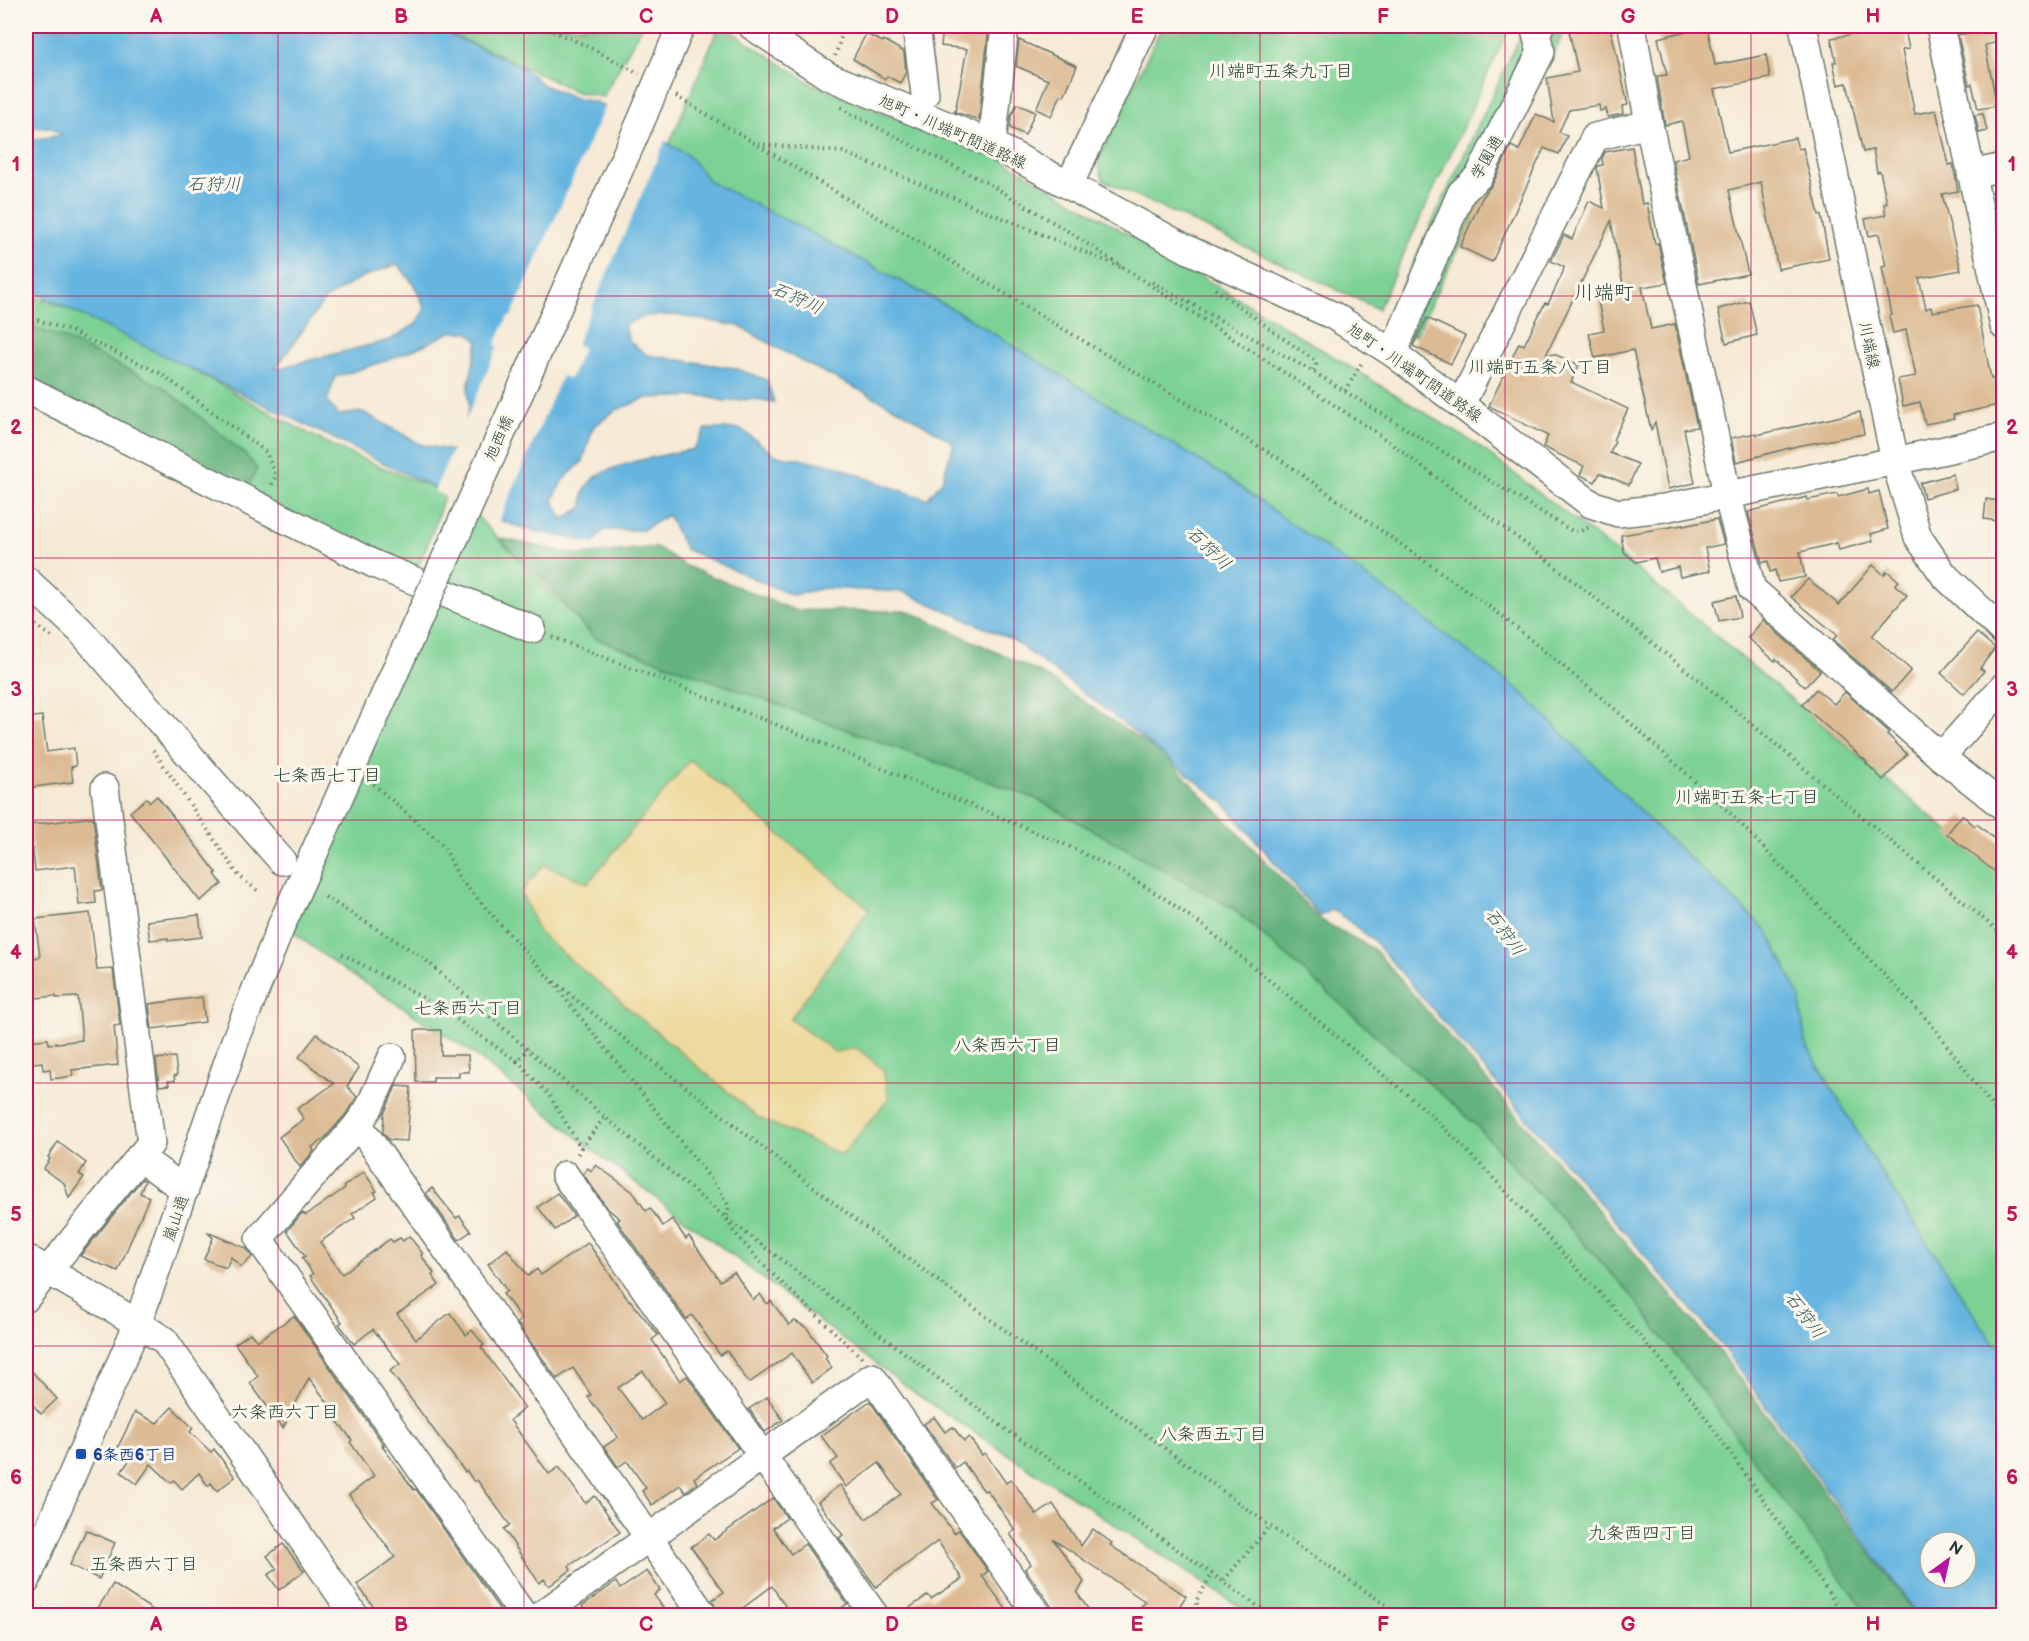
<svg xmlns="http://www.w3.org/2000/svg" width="2029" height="1641" viewBox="0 0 2029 1641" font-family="'Balsamiq Sans','Klee One',sans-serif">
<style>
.green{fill:#7cd194;stroke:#4e8764;stroke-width:1.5}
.forest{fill:#65b37e;stroke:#427859;stroke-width:1.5}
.sand{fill:#eeda9e;stroke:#868c69;stroke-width:1.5}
.water{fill:#66b5e0;stroke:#42798a;stroke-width:1.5;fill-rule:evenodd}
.pier{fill:#f6e9d5}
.building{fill:#dcbb94;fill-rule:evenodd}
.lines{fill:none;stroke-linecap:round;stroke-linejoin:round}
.minor-casing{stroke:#6a796c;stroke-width:30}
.path{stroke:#6a796c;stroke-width:4;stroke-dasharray:1.5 4.5;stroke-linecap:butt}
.minor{stroke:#fff;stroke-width:27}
.minor-bridge-casing{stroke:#6a796c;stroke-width:30;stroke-linecap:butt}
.minor-bridge{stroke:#fff;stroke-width:27}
.grid{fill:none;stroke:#c2185b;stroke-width:1.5;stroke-opacity:0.55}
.transit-dot{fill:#1a4fb4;stroke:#fbf7ec;stroke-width:2}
.labels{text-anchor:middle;stroke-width:6;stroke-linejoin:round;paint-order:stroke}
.street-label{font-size:16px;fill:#1f3d34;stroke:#fbf7ec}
.transit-label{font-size:16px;font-weight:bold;fill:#164399;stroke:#fbf7ec;text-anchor:start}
.neighbourhood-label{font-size:18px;fill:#1f3d34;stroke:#fbf7ec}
.water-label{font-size:18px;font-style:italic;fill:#315b5f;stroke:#fbf7ec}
.quarter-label{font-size:20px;fill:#1f3d34;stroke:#fbf7ec}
.neatline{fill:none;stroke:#c2185b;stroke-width:2}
.grid-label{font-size:20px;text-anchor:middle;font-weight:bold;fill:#c2185b}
</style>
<rect width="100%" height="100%" fill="#fbf7ec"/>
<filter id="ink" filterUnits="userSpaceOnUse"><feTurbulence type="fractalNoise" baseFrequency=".0167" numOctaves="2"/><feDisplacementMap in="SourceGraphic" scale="12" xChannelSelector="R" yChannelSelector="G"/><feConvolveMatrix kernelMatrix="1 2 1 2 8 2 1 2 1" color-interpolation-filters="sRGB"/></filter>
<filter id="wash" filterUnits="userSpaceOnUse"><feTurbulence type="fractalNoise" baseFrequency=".008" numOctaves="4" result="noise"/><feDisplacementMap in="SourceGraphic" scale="24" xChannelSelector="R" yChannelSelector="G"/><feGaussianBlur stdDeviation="1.35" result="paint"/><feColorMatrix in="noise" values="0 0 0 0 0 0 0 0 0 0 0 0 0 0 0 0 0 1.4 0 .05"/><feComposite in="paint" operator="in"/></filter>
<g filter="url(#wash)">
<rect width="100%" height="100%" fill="#f6e9d5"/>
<!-- green -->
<g class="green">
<path d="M430,26H642L603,97L577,92L497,54Z"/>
<path d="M719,26H723L812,84L884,114L984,149L1254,308L1476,444L1626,560L2003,877V1350L1993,1343L1877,1166L1805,1043L1799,995L1768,932L1652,823L965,316L800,227L710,182L688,155L669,145Z"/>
<path d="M1162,26H1510L1378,309L1103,180L1098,161Z"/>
<path d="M1525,26H1567L1415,336L1385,323Z"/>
<path d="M26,294C129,327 223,389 319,439C359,460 403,475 445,493L436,522L413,580L242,498L163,387L61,337L26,326Z"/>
<path d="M467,506L595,638L1037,799L1233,908L1476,1125L1632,1296L1870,1615H1252L919,1396L599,1155L470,1051L338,966L282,924Z"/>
</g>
<!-- forest -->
<g class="forest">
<path d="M26,326L61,337L163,387L244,453L257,469L242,498L26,390Z"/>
<path d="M498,538L580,555L657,547L686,566L794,610L909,611L1041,673L1165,756L1321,920L1375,950L1715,1346L1917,1615L1868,1614L1632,1296L1476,1125L1233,908L1037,799L595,638L545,582Z"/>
</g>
<!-- sand -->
<path class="sand" d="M690,760L869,909L790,1019L835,1052L857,1048L883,1070L889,1098L842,1155L759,1118L540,934L521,892L544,865L588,883Z"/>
<!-- water -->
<path class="water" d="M26,26H430L519,65L543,85L578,99L596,102L688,155L710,182L800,227L965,316L1223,475L1402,602L1519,690L1652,823L1768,932L1799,995L1805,1043L1877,1166L1993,1343L2003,1350V1615H1918L1716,1338L1373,940L1333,909L1320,916L1224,803L1109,712L1013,640L904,592L824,588L792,595L685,549L668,515L643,530H604L594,543L525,529L500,520L26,288V141L62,135L50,127H26ZM398,264L414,285L425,308L416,324L390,340L275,369L325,299L360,278ZM675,315L739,326L797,359L902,411L954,443L942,481L927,499L876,482L835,465L775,455L741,429H706L694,449C671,454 606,464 591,481C583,489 583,496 583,507L563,519L553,500L562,481L583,461L593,427L616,410L647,398L704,396L724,401L753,399L774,402L767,380L734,368L647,355L629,341L624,325L645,316ZM450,332H468L478,341L468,388L469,407L459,452L422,445L363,412L338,415L327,402L335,377C375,365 414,352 450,332ZM1930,1542H1966V1578H1930Z"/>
<!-- pier -->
<path class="pier" d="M606,104L666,139L576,344L583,348L570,379L562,376L498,523L434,491L453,448H457L461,430L498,347L495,345L508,316L511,317Z"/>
<g id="blocks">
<!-- building -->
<g class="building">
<path d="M943,26H989L979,120L955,112L967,49L941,46Z"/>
<path d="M1593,26H1610L1628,105L1622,106L1623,114L1608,117L1606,109L1600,111L1599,105L1569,110L1559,132L1567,136L1559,154L1544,148L1492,262L1460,247L1482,198L1493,183L1511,146L1519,150L1536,114L1554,122L1547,78L1578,72L1569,31Z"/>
<path d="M1707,26L1715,65L1766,55L1770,78L1714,89L1728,152L1795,138L1798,149L1803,148L1819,215H1821L1829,259L1778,269L1761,182L1729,190L1748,274L1699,284L1673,160L1689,156L1682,121L1665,125L1657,76L1667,75L1658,38Z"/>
<path d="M1898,26H1904L1909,49L1902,50L1915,114L1936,110L1949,165L1953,164L1958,191L1942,194L1961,270L1919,278L1926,309L1931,307L1932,312L1977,305L1991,379L1997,378L2003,404L1953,415L1954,419L1925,424L1920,402L1903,406L1898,379L1916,376L1906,330L1893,333L1889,316L1892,315L1882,267L1886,266L1879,234L1869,236L1865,219L1886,215L1884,204L1887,203L1880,171L1877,172L1873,150L1863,152L1847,83L1838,85L1833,62H1836L1831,38Z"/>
<path d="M1986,26H2004V41L1985,45L1997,106L1978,109L1972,84L1969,85L1958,35L1986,29Z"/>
<path d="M866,34L883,42L884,40L904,52L906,72L900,83L887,76L885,79L853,59Z"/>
<path d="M1019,40L1077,66L1064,96L1061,95L1051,116L1036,109L1048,80L1016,66Z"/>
<path d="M1017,104L1035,112L1025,135L1010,128L1011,116Z"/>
<path d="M1983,114L1987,131L1979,133L1975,115Z"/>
<path d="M1632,147L1642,204L1647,203L1655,244L1658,243L1667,283L1642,287L1651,329L1675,324L1697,427L1684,429L1695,483L1668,489L1655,422L1651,430L1633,350L1595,358L1589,333L1604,330L1597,296L1624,290L1611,221L1546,355L1554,354L1579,365L1571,382L1628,409L1613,440L1615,441L1610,453L1638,464L1629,485L1600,473L1595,482L1580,475L1584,466L1543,447L1548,436L1489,406L1519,343L1524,345L1545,303L1548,304L1563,272L1564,267L1551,261L1564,235L1572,239L1589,201L1604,208L1597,168L1598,166L1603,165L1602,159L1605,152Z"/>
<path d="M1749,301L1757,335L1726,343L1718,309Z"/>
<path d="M1427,318L1465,336L1451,364L1413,346Z"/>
<path d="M1860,412L1864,434L1797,446L1736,462L1731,438L1756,433L1757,435Z"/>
<path d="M1953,474L1956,489L1924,498L1920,483Z"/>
<path d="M1868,489L1869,494L1879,491L1888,529L1871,534L1873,541L1839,550L1837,543L1800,552L1805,577L1778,582L1775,570L1770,572L1768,561L1762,563L1748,512L1807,497L1808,500L1837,494L1838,497Z"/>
<path d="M1986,499L2004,502V522L1984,519Z"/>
<path d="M1717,519L1724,544L1705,548L1710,571L1680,577L1678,567L1659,572L1655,558L1636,562L1624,552L1621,535L1683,525V526Z"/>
<path d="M1873,565L1884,575L1887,571L1899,581L1895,585L1907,595L1872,636L1911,670L1892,692L1833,640L1837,635L1791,597L1808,579L1839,605Z"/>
<path d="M1736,596L1740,617L1719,621L1714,601Z"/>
<path d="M1763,620L1820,671L1805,687L1776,659L1775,661L1748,638Z"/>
<path d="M1977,633L1995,648L1980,668L1984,671L1964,694L1941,673Z"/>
<path d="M1816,689L1834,704L1845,692L1889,732L1887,734L1907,754L1883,780L1866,763L1867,762L1802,705Z"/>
<path d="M42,716L47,752L74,748L76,766L71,767L73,782L26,788V718Z"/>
<path d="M157,796L217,873L215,874L222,884L200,901L130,812L147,798L150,802Z"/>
<path d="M1962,815L1975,826L1977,824L2004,847V879L1947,834Z"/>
<path d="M93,817L102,890L95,891L96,903L79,905L75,866L35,871L30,825Z"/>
<path d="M90,913L97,970L113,969L120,1025L114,1026L118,1065L72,1070L73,1076L51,1079L50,1069L43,1070L42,1062L26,1064V1041L48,1039L49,1044L82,1040L78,997L56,998V996L26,999V959L40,957L35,919Z"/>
<path d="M199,915L202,937L168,941V938L150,940L147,921Z"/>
<path d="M202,997L205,1022L152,1029L149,1004Z"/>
<path d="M415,1030H441V1055H468L469,1072H459V1077H433V1082H416Z"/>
<path d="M317,1034L359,1068L347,1086L357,1097L346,1114L324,1139L312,1147L314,1151L300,1167L279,1137L304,1119L297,1109L334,1084L299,1057Z"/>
<path d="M175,1057L177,1075L174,1076L175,1081H168L169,1085L159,1086L156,1059Z"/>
<path d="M396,1086L411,1087L407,1141L389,1140L383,1133L384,1114Z"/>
<path d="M58,1142L86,1163L79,1174L84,1177L69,1198L64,1183L43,1169L50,1159L48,1157Z"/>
<path d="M596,1165L633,1192L646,1211L650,1208L663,1226L672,1219L686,1239L689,1236L720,1281L734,1272L753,1300L760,1294L767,1304L771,1301L789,1325L795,1321L807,1328L827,1356L825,1358L832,1368L812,1383L792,1353L749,1383L727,1351L720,1355L692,1315L686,1319L617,1221L620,1219L608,1209L583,1174L588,1168L591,1171Z"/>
<path d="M364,1172L377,1191L374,1192L377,1197L352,1214L355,1218L320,1242L342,1274L390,1239L393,1242L400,1238L403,1241L409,1236L423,1254L421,1255L434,1273L432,1275L439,1285L397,1314L416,1339L450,1313L466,1335L472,1330L484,1345L481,1347L525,1408L510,1420L549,1474L559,1467L585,1503L595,1496L620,1532L569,1566L571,1570L549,1586L544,1579L539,1583L504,1529L510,1525L477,1480L474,1482L467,1471L465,1472L390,1371L400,1364L373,1329L354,1344L339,1324L342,1322L310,1276L313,1274L302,1258L305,1256L287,1231L302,1213L306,1215L345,1188L344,1186Z"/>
<path d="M142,1179L145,1181L140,1193L149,1197L118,1271L80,1256Z"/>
<path d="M432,1188L456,1218L460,1216L471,1231L459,1240L426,1193Z"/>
<path d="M557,1193L574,1216L555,1230L538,1207Z"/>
<path d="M207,1232L246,1248L252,1257L241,1267L231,1257L226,1268L204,1259L213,1238Z"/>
<path d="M588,1243L629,1301L630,1300L658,1335L652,1340L680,1381L687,1376L738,1448L694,1478L697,1483L685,1492L680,1485L652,1505L642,1491L646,1488L627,1461L618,1467L604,1447L618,1437L588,1397L591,1395L573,1368L557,1379L517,1323L522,1319L503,1294L507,1291L488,1264L507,1249L528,1276L537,1269L541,1275ZM643,1371L665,1403L642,1420L618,1388Z"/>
<path d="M294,1316L384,1445L382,1446L414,1490L416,1489L504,1616H380L357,1584L395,1557L349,1495L374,1476L350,1442L352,1440L332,1414L335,1412L309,1378L283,1428L250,1383L258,1376L235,1344L250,1333L257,1341Z"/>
<path d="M26,1365L57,1399L41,1414L26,1397Z"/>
<path d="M767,1397L783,1420L765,1432L749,1409Z"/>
<path d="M870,1401L938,1500L932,1503L954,1533L959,1530L988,1571L982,1576L1011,1616H898L928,1595L931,1599L962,1579L938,1541L876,1587L839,1538L843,1535L818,1502L840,1485L866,1519L901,1494L879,1463L846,1487L830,1464L838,1458L821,1436Z"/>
<path d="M172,1407L193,1428L190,1432L211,1452L214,1449L235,1477L217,1491L211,1483L208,1486L199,1473L182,1489L174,1480L171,1483L151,1464L137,1484L121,1472L134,1454L118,1447L135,1412L157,1423Z"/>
<path d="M934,1417L945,1432L953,1427L964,1441L969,1437L982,1455L985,1453L1006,1483L1011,1479L1037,1515L1053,1504L1081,1546L1093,1529L1112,1543L1110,1545L1186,1596L1173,1616H1129L1146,1602L1053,1539L1084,1582L1077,1593L1093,1616H1058L1025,1569L1031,1564L1010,1534L1015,1530L987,1490L984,1491L963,1462L955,1468L924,1424Z"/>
<path d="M773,1498L787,1518L773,1528L791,1554L805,1544L847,1604L830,1616H792L772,1586L732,1616H720L712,1600L724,1592L691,1547L709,1534L714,1540Z"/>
<path d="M86,1530L115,1543L99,1579L70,1565Z"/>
<path d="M283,1544L304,1571L279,1590L268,1575L277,1569L267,1556Z"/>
<path d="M647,1571L660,1590L654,1595L669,1616H588L582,1606L616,1582L620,1589Z"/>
<path d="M113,1584L162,1616H93Z"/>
</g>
</g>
</g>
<g filter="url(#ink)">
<use href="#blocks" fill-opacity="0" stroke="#6a796c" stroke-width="1.5"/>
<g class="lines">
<defs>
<g id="minor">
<path d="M752,26L828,76L992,144L1189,250L1334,316L1393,353L1591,504L1618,513L1664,508L1895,461L2004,437"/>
<path d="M916,26L925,94"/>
<path d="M1632,26L1649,124L1727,494L1752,589L1941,757L2004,807"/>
<path d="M1803,26L1895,461L1918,537L1944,575L2004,632"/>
<path d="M1940,26L2004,326"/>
<path d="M992,144L1005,26"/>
<path d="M1971,174L2004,167"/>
<path d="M1069,185L1145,26"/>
<path d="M1393,353L1461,193L1479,176L1541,52L1536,34L1540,26"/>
<path d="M26,389L374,564L532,629"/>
<path d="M1461,404L1595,137L1649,124"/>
<path d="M26,580L80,630L282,861"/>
<path d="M1941,757L2004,686"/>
<path d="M392,1057L369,1108L358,1124L259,1239L524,1616"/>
<path d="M358,1124L704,1616"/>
<path d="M139,1157L185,1190"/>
<path d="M565,1175L875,1616"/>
<path d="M26,1258L112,1308L164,1340L355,1616"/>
<path d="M26,1298L151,1143L105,788"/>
<path d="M26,1581L138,1323L235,1041L282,924L315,851"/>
<path d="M540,1616L872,1377L1038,1616"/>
</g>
</defs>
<!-- minor casing -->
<use href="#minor" class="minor-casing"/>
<!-- path -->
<g class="path">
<path d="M542,26L595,50L639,74"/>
<path d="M835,56L845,26"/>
<path d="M676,96L1278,458L1497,612L1616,710L1732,815L1931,1024L2004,1122"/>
<path d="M841,107L847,112L991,185L1066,230L1374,431L1542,556L1705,685L2004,936"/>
<path d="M758,144L843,152L1123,268"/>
<path d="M1152,282L1312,371L1572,531L1578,532L1590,527"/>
<path d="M1215,289L1315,361L1316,365L1313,372"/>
<path d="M26,316L70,331L160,373L266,452L276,476L270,488"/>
<path d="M1345,391L1363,361"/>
<path d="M26,618L52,637"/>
<path d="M552,637L780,726L1062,843L1123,873L1164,898L1206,928L1427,1111L1481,1165L1657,1355L1698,1407L1845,1616"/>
<path d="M153,750L239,876L258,891"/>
<path d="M369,780L444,846L459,878L546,975L632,1045L861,1224L1270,1526L1402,1616"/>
<path d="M325,897L422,957L605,1117L726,1218L1000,1425L1272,1616"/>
<path d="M342,954L433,1003L517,1061L529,1049"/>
<path d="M552,982L719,1189L729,1206L726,1218L734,1232L762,1264L862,1358"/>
<path d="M517,1061L549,1095L581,1148L576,1157"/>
<path d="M581,1148L605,1117"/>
<path d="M1224,1580L1270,1526"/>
<path d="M1201,1616L1196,1601L1213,1573"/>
</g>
<!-- minor -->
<use href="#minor" class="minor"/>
<defs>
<path id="minor-bridge" d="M315,851L641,121L681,26"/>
</defs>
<!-- minor-bridge casing -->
<use href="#minor-bridge" class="minor-bridge-casing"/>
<!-- minor-bridge -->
<use href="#minor-bridge" class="minor-bridge"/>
</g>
</g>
<!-- grid -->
<path class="grid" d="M278,26V1616M524,26V1616M769,26V1616M1014,26V1616M1260,26V1616M1505,26V1616M1751,26V1616M26,296H2004M26,558H2004M26,820H2004M26,1083H2004M26,1346H2004"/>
<!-- markers -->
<rect class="transit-dot" x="75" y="1448" width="12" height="12" rx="3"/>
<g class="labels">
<!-- street labels -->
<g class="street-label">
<text transform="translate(953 131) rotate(24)" y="6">旭町・川端町間道路線</text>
<text transform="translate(1486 157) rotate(-60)" y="6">学園通</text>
<text transform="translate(1870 345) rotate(78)" y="6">川端線</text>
<text transform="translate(1415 372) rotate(35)" y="6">旭町・川端町間道路線</text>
<text transform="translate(498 438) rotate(-66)" y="6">旭西橋</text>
<text transform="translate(175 1218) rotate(-71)" y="6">嵐山通</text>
</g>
<!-- transit labels -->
<g class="transit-label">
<text x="93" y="1460">6条西6丁目</text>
</g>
<!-- neighbourhood labels -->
<g class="neighbourhood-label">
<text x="1281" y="77">川端町五条九丁目</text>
<text x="1540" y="373">川端町五条八丁目</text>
<text x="327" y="781">七条西七丁目</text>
<text x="1747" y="803">川端町五条七丁目</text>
<text x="468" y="1014">七条西六丁目</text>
<text x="1007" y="1051">八条西六丁目</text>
<text x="285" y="1418">六条西六丁目</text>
<text x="1213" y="1440">八条西五丁目</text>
<text x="1642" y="1539">九条西四丁目</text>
<text x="144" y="1570">五条西六丁目</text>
</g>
<!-- water labels -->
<g class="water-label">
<text x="214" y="190">石狩川</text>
<text transform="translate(797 298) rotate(24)" y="6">石狩川</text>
<text transform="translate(1209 548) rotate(44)" y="6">石狩川</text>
<text transform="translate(1505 932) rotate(54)" y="6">石狩川</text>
<text transform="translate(1805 1315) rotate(53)" y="6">石狩川</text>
</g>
<!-- quarter labels -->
<g class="quarter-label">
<text x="1604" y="299">川端町</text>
</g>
</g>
<!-- margin -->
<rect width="2029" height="1641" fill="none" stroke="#fbf7ec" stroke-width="66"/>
<!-- north arrow -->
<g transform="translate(1948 1560) rotate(33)"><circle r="28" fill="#fbf7ec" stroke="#a3ada2" stroke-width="1.5"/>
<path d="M0-4.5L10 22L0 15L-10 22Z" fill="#b5179e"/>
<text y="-9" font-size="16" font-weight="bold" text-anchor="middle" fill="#1f3d34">N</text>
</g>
<rect x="33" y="33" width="1963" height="1575" class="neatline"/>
<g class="grid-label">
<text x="156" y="23">A</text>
<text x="401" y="23">B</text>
<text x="646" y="23">C</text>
<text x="892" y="23">D</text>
<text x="1137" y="23">E</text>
<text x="1383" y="23">F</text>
<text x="1628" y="23">G</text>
<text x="1873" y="23">H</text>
<text x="16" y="171">1</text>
<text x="2012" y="171">1</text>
<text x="16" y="434">2</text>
<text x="2012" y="434">2</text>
<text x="16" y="696">3</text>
<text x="2012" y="696">3</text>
<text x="16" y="959">4</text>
<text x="2012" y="959">4</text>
<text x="16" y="1221">5</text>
<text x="2012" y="1221">5</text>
<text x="16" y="1484">6</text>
<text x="2012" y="1484">6</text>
<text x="156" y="1631">A</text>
<text x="401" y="1631">B</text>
<text x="646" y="1631">C</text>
<text x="892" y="1631">D</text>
<text x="1137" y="1631">E</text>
<text x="1383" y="1631">F</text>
<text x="1628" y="1631">G</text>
<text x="1873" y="1631">H</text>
</g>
</svg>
